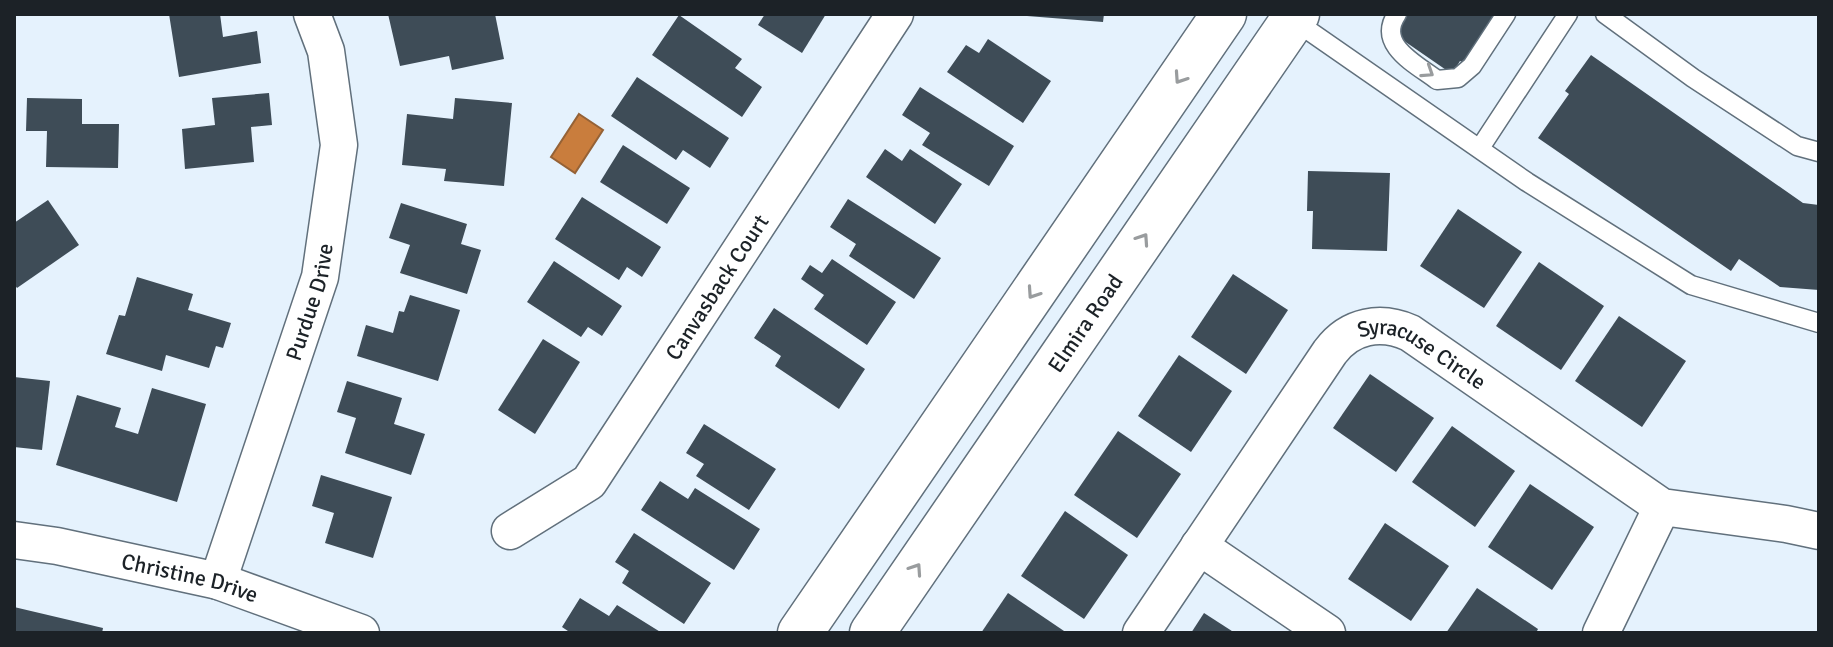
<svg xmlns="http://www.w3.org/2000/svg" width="1833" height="647" viewBox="0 0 1833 647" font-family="Signika,sans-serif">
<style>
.water{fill:#c97d3d;stroke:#956236;stroke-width:2}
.building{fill:#3e4c57}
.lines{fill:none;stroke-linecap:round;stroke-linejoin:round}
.lane-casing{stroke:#61707c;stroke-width:21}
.street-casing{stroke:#61707c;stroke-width:39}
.secondary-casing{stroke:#61707c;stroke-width:47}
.lane{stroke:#fff;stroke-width:18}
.street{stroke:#fff;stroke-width:36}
.secondary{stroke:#fff;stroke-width:44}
.oneway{stroke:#999c9e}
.labels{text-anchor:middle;stroke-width:8;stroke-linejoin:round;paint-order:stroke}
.street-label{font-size:22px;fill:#1c2227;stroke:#fff}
</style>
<rect width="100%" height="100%" fill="#e5f2fd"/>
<!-- water -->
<path class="water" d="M579,114L603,130L575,173L551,157Z"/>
<!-- building -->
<g class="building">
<path d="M169,14H220L223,37L257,31L261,63L179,77Z"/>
<path d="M388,14H495L504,59L452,70L449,56L400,66Z"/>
<path d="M765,14H826L802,53L758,25Z"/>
<path d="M1027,14H1104L1103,22L1027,16Z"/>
<path d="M1408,14H1498L1464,63L1460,61L1452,74L1394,34Z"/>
<path d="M679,15L742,59L735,68L762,87L742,117L652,55Z"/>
<path d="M988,39L1051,81L1023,123L947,72L966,45L979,53Z"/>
<path d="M1591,55L1803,203L1819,205V290L1780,287L1739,259L1731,271L1538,138L1569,94L1565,91Z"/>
<path d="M637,77L729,138L710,168L683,150L676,160L611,116Z"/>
<path d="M920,87L1014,146L989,186L922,145L930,133L902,115Z"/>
<path d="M269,93L272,125L251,127L254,162L185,169L182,129L215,125L212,98Z"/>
<path d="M27,98L82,99V124H119L118,168L46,167L47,131H26Z"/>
<path d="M455,98L512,103L504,186L444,181L446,169L402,165L407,114L453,119Z"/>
<path d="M623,145L690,188L667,224L600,182Z"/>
<path d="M885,149L902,161L910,149L962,184L935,224L866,177Z"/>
<path d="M1308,171L1390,173L1387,251L1312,249L1313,211H1307Z"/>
<path d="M582,197L661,247L642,277L627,267L619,280L555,239Z"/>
<path d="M848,199L941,258L914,299L849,256L856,244L830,227Z"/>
<path d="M48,200L79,245L17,288L14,284V223Z"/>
<path d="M401,203L467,224L461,244L481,250L467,294L400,273L410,245L389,238Z"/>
<path d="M1458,209L1522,252L1484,308L1420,266Z"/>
<path d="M832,259L896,302L867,345L814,309L824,295L801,279L810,265L822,273Z"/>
<path d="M554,261L622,306L602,336L588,327L581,337L527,302Z"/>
<path d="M1539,262L1604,306L1561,370L1496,326Z"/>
<path d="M1233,274L1288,310L1246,374L1191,337Z"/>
<path d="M137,277L193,294L188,310L231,323L223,348L216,346L209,368L166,355L162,371L106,354L119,315L125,316Z"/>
<path d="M410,295L460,310L438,381L357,356L366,325L393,333L399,311L404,312Z"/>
<path d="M774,308L865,369L839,409L775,366L781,356L754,338Z"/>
<path d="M1619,316L1686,361L1642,427L1575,381Z"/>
<path d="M543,339L580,362L535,434L498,410Z"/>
<path d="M1179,355L1232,391L1191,452L1138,416Z"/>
<path d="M1370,374L1434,418L1396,472L1333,428Z"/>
<path d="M14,377L50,381L42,450L14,447Z"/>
<path d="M347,381L402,398L394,424L425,434L411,475L345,453L356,418L337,412Z"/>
<path d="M152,388L206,404L177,502L56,465L77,395L121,408L115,427L138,434Z"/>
<path d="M704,424L776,469L749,510L696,476L704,464L686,453Z"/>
<path d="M1452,426L1515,471L1475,527L1412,482Z"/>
<path d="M1118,431L1181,474L1137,538L1074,495Z"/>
<path d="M321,475L392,497L373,558L325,543L334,513L312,506Z"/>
<path d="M660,481L688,499L695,488L760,529L734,570L641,510Z"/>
<path d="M1530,484L1594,527L1552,590L1488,547Z"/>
<path d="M1065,511L1128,555L1084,619L1021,576Z"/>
<path d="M1385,523L1449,566L1411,621L1348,579Z"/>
<path d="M634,533L711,583L684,624L622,583L629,571L615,562Z"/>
<path d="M1477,588L1538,629L1536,633H1446Z"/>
<path d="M1008,593L1067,633H981Z"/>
<path d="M580,598L609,616L617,605L662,633H571L562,627Z"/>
<path d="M14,607L103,628L102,633H14Z"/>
<path d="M1204,613L1235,633H1191Z"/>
</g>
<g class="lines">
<defs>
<g id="lane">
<path d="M1397,14C1376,45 1416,64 1437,80L1458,78L1472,66L1506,14"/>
<path d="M1605,14L1693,78L1797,146L1819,152"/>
<path d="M1292,19L1527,182L1691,285L1819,323"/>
<path d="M1480,148L1568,14"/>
</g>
<g id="street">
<path id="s1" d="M510,531L589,482L895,14"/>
<path id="s2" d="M14,540L57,546L218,581L361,633"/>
<path d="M1199,546L1327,633"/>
<path id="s3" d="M218,581L320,277L339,145L326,51L312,14"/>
<path id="s4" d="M1141,633L1330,352C1350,325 1381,320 1410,333L1662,507L1786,524L1819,531"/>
<path d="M1601,633L1662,507"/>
</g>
<g id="secondary">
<path d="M800,633L1224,14"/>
<path id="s5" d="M872,633L1297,14"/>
</g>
</defs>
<!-- lane casing -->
<use href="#lane" class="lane-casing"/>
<!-- street casing -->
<use href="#street" class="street-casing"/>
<!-- secondary casing -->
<use href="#secondary" class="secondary-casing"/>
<!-- lane -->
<use href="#lane" class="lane"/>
<!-- street -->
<use href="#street" class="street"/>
<!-- secondary -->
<use href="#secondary" class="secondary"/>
</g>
<!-- one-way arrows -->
<defs><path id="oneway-chevron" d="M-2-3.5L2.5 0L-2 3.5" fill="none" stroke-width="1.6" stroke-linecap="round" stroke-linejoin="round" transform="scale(2)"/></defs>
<g class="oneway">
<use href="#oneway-chevron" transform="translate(1428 72) rotate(33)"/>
<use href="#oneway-chevron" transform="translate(1180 78) rotate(124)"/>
<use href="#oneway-chevron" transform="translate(1143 239) rotate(-56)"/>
<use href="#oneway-chevron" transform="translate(1033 293) rotate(124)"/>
<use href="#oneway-chevron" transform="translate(916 569) rotate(-56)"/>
</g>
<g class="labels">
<!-- street labels -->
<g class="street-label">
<text dy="8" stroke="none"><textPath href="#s1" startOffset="326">Canvasback Court</textPath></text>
<text dy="8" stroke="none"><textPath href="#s3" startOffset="294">Purdue Drive</textPath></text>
<text dy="8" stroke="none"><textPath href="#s5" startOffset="376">Elmira Road</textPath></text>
<text dy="8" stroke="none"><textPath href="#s4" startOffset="446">Syracuse Circle</textPath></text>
<text dy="8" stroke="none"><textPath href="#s2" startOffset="180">Christine Drive</textPath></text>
</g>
</g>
<!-- border -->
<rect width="1833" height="647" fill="none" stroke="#1c2227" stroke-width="32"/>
</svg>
